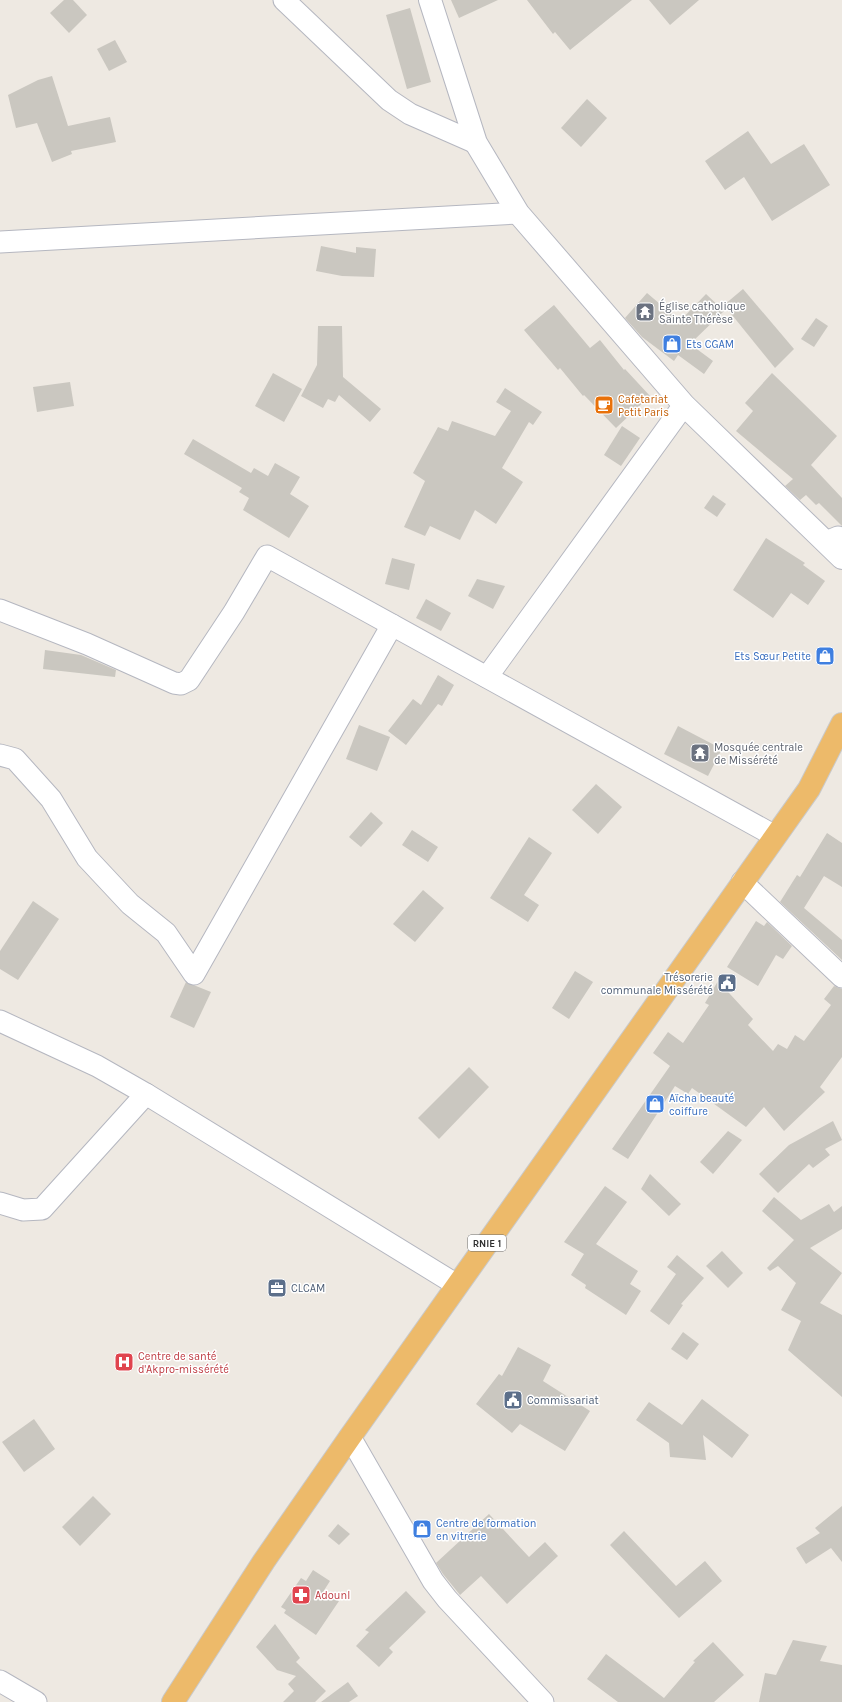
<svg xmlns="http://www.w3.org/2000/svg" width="842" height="1702" viewBox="0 0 842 1702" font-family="Karla,sans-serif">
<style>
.building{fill:#cac7c0}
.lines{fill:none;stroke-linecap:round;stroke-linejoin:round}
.minor-casing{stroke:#b5b7c0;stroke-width:23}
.secondary-casing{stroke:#b5b7c0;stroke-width:24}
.trunk-casing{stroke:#c9c9c9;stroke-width:24}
.minor{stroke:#fff;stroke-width:21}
.secondary{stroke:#fff;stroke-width:22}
.trunk{stroke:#edba6a;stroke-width:22}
.labels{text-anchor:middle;stroke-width:3;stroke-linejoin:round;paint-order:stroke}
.shield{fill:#fff;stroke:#6d6d6d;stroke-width:1}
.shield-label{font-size:10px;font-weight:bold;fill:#2e2e2e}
.worship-label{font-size:11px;fill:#5b616d;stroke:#fff;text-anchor:start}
.shop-label{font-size:11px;fill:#366cbe;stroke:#fff;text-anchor:start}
.food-label{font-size:11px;fill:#c56008;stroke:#fff;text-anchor:start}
.service-label{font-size:11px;fill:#4e5e75;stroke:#fff;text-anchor:start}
.health-label{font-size:11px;fill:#be3a42;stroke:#fff;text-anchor:start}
</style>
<rect width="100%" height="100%" fill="#eee9e2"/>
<!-- building -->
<g class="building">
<path d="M64,0H73L87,15L69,33L50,13Z"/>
<path d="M451,0H498L459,18Z"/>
<path d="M527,0H632L570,50L555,32L553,34Z"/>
<path d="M649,0H699L670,25Z"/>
<path d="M410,8L431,82L407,89L386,15Z"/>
<path d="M115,40L127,62L109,71L97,49Z"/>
<path d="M52,76L68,126L110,117L116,142L71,151L72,154L52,162L37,123L16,128L8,95L38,80Z"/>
<path d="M587,99L607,118L581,147L561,128Z"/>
<path d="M748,131L771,164L804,144L830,185L772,221L744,177L725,190L705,161Z"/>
<path d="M321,246L356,253V247L376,249L374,277L342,276L316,271Z"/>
<path d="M743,289L794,349L775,368L724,305Z"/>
<path d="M647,293L680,321L706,294L724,311L690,344L713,361L704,374L678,355L674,361L642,337L625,318Z"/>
<path d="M554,305L590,348L600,340L624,370L625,369L650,396L616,428L584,395L583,396L560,368L558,370L524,330Z"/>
<path d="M816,318L828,326L814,347L801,339Z"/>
<path d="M318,326H342L343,377L381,409L370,422L339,395L335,402L328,399L323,408L301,396L317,365Z"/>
<path d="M273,373L302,389L284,422L255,406Z"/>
<path d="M772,373L837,436L811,465L842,498V526L819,503L816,505L806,495L800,500L785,486L793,479L736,431L753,411L745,403Z"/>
<path d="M70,382L74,406L37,412L33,387Z"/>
<path d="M505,388L542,412L533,425L529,422L502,468L523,482L496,524L475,510L460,540L430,526L425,536L404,527L425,481L413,473L438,427L448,431L452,421L495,436L511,411L496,402Z"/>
<path d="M622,426L640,438L621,466L604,455Z"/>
<path d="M193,439L251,473L254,468L268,476L275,463L300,477L290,494L309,506L289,538L243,510L249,498L239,492L242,488L184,454Z"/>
<path d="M713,495L726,504L717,517L704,508Z"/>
<path d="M766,538L805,563L803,565L825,581L808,605L791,593L773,618L733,590Z"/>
<path d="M392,558L415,564L409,590L385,584Z"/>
<path d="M477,579L505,586L493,609L468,596Z"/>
<path d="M426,599L451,613L441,631L416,618Z"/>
<path d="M45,650L81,655L116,670L115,677L43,669Z"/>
<path d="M438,675L454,685L442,706L438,704L406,745L388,731L413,699L421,705Z"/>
<path d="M359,725L390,737L377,771L346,759Z"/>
<path d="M678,726L722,749L708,776L664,754Z"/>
<path d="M596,784L622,807L598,834L572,810Z"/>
<path d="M371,812L383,823L361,847L349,837Z"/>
<path d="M412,830L438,847L428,862L402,845Z"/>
<path d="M827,833L842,843V887L824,876L804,908L842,940V960L780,902L797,875L800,877Z"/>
<path d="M529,837L552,853L524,895L539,905L528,922L490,898Z"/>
<path d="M423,890L444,908L415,942L393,924Z"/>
<path d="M33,901L59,919L18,980L0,969V951Z"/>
<path d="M756,921L764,926L767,922L792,946L783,959L776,955L758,986L727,967Z"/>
<path d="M575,971L593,982L569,1019L552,1008Z"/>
<path d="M718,981L753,1019L748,1025L773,1051L778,1044L787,1049L795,1035L804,1041L831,1005L824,999L834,986L842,989V1057L820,1087L825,1092L784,1131L764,1107L746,1127L692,1088L688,1094L675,1086L628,1159L612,1149L670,1066L653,1053L668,1032L683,1043L709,1005L705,1003Z"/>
<path d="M186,982L211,992L194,1028L170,1017Z"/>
<path d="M469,1067L489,1087L439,1139L418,1118Z"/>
<path d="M833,1121L842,1140L825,1149L830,1155L813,1168L809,1164L778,1193L759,1174L789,1145Z"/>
<path d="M728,1131L742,1140L713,1174L700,1162Z"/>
<path d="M650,1174L681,1204L669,1216L641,1189Z"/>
<path d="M605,1186L627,1202L596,1244L638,1271L630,1284L641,1291L626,1315L585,1288L586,1285L571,1275L584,1254L564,1242Z"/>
<path d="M774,1197L801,1220L829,1204L834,1212L842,1206V1229L810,1248L842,1273L820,1303L842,1315V1397L788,1350L801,1321L781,1310L796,1283L778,1266L770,1271L767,1268L794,1240L762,1211Z"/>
<path d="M722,1251L743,1273L728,1288L706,1266Z"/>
<path d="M677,1255L704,1278L681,1304L683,1305L669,1325L650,1311L676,1274L667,1267Z"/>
<path d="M683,1332L699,1344L687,1360L671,1349Z"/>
<path d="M518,1347L551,1365L543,1381L590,1411L565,1451L520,1424L512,1433L476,1404L499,1374L502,1376Z"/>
<path d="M702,1399L749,1435L732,1458L703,1435L706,1460L670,1457L669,1443L636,1420L649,1402L682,1425Z"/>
<path d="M34,1419L55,1449L24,1472L2,1442Z"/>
<path d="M93,1496L111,1514L80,1546L62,1527Z"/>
<path d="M842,1506V1562L831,1548L806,1564L796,1548L820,1533L815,1528Z"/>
<path d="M489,1514L529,1557L545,1542L558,1556L507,1604L481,1576L460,1595L443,1574L436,1563Z"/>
<path d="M338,1524L350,1534L339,1545L328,1536Z"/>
<path d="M624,1531L676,1586L705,1561L722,1581L679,1618L610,1545Z"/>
<path d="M313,1570L330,1581L323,1592L339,1601L316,1635L284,1613L286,1610L281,1607L301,1578L306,1581Z"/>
<path d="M406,1591L426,1612L389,1648L393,1652L379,1667L356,1646L369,1632L365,1630Z"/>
<path d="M275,1624L300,1658L296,1662L326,1691L315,1702H283L294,1691L288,1684L296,1676L277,1670L256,1647Z"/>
<path d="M793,1640L827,1646L820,1661L842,1665V1702H759L765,1673L776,1675Z"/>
<path d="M713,1642L744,1675L714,1702H618L587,1679L606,1654L664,1698L695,1662L693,1661Z"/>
<path d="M348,1682L358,1696L349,1702H321Z"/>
</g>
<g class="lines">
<defs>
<g id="minor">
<path d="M284,0L389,100L410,114L476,143"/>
<path d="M0,242L518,213"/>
<path d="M826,542L838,537L842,538"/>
<path d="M0,610L87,644L174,683L181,684L189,680L234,612L267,556L775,836"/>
<path d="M487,677L684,405"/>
<path d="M0,755L15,759L51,799L87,858L130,904L166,933L194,974L392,625"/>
<path d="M742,882L842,977"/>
<path d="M0,1021L97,1066L146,1094L457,1285"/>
<path d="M0,1203L23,1210L42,1209L146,1094"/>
<path d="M350,1437L433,1581L447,1599L543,1702"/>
<path d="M0,1681L36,1702"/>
</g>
<path id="secondary" d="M430,0L476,143L518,213L684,405L842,558"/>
<path id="trunk" d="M173,1702L264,1561L350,1437L809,789L842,724"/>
</defs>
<!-- minor casing -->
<use href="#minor" class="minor-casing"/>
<!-- secondary casing -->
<use href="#secondary" class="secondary-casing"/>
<!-- trunk casing -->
<use href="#trunk" class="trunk-casing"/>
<!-- minor -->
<use href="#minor" class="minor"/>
<!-- secondary -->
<use href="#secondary" class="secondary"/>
<!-- trunk -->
<use href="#trunk" class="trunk"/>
</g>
<!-- icons -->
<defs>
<symbol id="temple-square" viewBox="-11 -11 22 22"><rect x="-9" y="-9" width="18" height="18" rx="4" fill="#6b7280" stroke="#fff"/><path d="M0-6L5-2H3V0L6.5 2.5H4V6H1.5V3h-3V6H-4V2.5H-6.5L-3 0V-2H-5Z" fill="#fff"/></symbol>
<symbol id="shop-square" viewBox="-11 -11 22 22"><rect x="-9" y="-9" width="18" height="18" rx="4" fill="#3f7fe0" stroke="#fff"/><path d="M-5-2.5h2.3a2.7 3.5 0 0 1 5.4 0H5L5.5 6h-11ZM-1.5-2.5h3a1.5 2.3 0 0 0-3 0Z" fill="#fff"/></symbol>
<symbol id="cafe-square" viewBox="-11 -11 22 22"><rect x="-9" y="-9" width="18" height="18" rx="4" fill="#e8710a" stroke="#fff"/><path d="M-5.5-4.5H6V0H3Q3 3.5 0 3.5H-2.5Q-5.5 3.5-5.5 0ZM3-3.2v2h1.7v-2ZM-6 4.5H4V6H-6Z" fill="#fff"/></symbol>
<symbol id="civic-square" viewBox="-11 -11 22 22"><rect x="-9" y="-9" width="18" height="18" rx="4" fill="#5c6f8a" stroke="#fff"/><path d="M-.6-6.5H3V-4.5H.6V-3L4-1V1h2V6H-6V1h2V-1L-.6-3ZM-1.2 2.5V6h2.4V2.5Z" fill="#fff"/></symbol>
<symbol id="office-square" viewBox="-11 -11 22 22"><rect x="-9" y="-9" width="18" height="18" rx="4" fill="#5c6f8a" stroke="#fff"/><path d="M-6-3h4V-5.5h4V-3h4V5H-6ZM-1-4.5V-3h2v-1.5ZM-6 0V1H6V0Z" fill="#fff"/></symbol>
<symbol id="hospital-square" viewBox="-11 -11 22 22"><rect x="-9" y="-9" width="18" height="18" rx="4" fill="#e0444e" stroke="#fff"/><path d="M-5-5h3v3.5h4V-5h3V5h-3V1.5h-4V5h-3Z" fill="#fff"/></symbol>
<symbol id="pharmacy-square" viewBox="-11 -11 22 22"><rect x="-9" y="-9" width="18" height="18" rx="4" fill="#e0444e" stroke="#fff"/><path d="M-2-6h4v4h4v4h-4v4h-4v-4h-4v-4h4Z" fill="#fff"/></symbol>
</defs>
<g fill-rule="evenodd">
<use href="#temple-square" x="634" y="301" width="22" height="22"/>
<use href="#shop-square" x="661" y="333" width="22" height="22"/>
<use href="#cafe-square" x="593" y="394" width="22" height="22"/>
<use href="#shop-square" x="814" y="645" width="22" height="22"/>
<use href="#temple-square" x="689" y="742" width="22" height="22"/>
<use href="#civic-square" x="716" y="972" width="22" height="22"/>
<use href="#shop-square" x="644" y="1093" width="22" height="22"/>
<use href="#office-square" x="266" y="1277" width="22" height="22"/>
<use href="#hospital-square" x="113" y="1351" width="22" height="22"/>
<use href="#civic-square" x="502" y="1389" width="22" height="22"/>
<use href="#shop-square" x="411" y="1518" width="22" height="22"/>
<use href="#pharmacy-square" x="290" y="1584" width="22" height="22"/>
</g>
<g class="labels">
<!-- shield labels -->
<rect class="shield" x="468" y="1235" width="38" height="16" rx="3"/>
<g class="shield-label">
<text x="487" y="1247">RNIE 1</text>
</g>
<!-- worship labels -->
<g class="worship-label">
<text x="659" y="310">Église catholique<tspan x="659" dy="13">Sainte Thérèse</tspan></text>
<text x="714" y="751">Mosquée centrale<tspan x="714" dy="13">de Missérété</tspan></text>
</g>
<!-- shop labels -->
<g class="shop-label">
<text x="686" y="348">Ets CGAM</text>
<text x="811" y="660" text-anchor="end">Ets Sœur Petite</text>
<text x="669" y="1102">Aïcha beauté<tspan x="669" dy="13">coiffure</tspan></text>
<text x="436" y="1527">Centre de formation<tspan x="436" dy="13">en vitrerie</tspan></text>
</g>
<!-- food labels -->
<g class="food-label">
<text x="618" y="403">Cafetariat<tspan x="618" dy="13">Petit Paris</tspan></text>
</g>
<!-- service labels -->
<g class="service-label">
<text x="713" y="981" text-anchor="end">Trésorerie<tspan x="713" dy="13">communale Missérété</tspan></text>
<text x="291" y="1292">CLCAM</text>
<text x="527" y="1404">Commissariat</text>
</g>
<!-- health labels -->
<g class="health-label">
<text x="138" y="1360">Centre de santé<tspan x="138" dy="13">d'Akpro-missérété</tspan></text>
<text x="315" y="1599">Adounl</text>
</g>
</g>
</svg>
